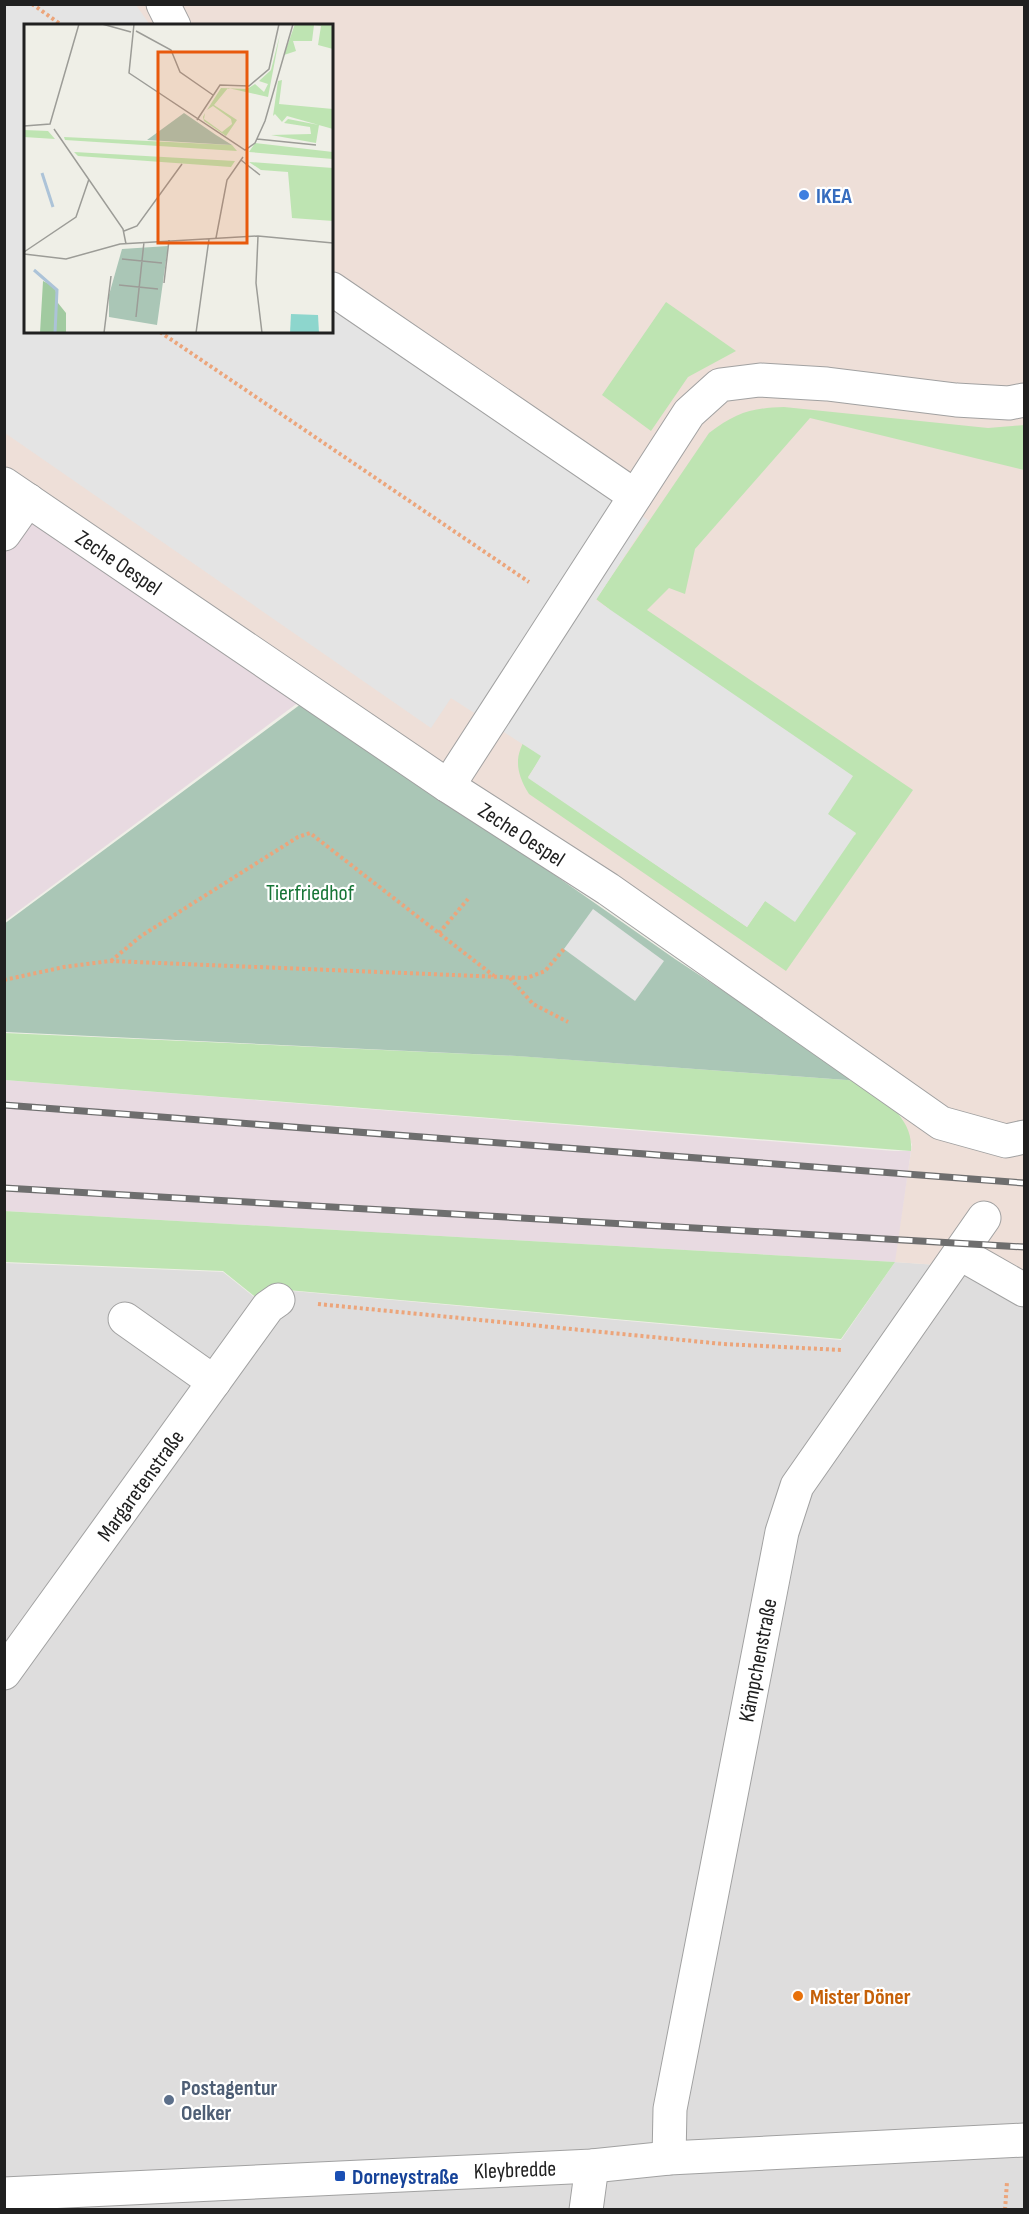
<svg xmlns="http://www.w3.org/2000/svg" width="1029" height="2214" viewBox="0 0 1029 2214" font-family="'Sofia Sans Condensed',sans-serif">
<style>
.residential{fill:#dedddd}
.commercial{fill:#eedfd8;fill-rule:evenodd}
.industrial{fill:#e8dae1}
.grass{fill:#bee4b2}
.cemetery{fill:#aac6b6}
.parking{fill:#e4e4e4}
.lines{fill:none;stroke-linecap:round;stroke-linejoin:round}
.minor-casing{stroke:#a1a1a1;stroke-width:35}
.path{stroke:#eca57b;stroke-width:4;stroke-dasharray:3 3;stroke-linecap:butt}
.minor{stroke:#fff;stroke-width:33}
.rail-casing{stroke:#6e6e6e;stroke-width:7}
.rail{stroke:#fff;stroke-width:4.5;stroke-dasharray:14;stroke-linecap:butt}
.shop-dot{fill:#3f7fe0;stroke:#fff;stroke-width:2}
.food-dot{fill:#e8710a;stroke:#fff;stroke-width:2}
.service-dot{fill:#5c6f8a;stroke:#fff;stroke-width:2}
.transit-dot{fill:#1a4fb4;stroke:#fff;stroke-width:2}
.labels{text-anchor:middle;stroke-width:4.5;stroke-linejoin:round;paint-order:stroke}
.shop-label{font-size:22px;font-weight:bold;fill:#366cbe;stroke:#fff;text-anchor:start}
.street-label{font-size:22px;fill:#202020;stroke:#fff}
.park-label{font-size:22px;fill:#177537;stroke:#fff}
.food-label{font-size:22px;font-weight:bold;fill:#c56008;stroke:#fff;text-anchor:start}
.service-label{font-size:22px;font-weight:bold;fill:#4e5e75;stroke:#fff;text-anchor:start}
.transit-label{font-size:22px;font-weight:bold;fill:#164399;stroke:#fff;text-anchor:start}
.inset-river{fill:none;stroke:#acc3d8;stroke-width:3}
.inset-road{fill:none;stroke:#9c9c97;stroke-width:1.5}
.view{fill:#e8590c;fill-opacity:0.15;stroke:#e8590c;stroke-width:3}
.inset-edge{fill:none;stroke:#202020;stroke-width:3}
</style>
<rect width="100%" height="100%" fill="#efefe7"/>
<!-- residential -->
<path class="residential" d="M895,1262L1024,1271V2209L5,2210V1263L223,1272L259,1301L281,1290L841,1340Z"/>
<!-- commercial -->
<path class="commercial" d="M4,5H1024V1271L894,1262L912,1145L903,1120L894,1105L5,485ZM26,26H332V332H26Z"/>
<!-- industrial -->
<g class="industrial">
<path d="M5,496L303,699L5,921Z"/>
<path d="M4,1080L894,1151H911L895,1262L5,1211Z"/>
</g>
<!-- grass -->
<g class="grass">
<path d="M666,302L736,351L688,377L651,431L602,395Z"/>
<path d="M784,407L988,428L1024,425V470L810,418L695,549L685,594L669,588L647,610L913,790L786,971L529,794C506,757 523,743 544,710L542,756L528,777L747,927L765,901L856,834L827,814L589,684L609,609L596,599L709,433C736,413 750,408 784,407Z"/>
<path d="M5,1033L518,1056L860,1081C883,1099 914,1118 911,1151L5,1080Z"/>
<path d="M4,1211L895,1262L841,1339L276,1289L259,1300L223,1271L5,1262Z"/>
</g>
<!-- cemetery -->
<path class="cemetery" d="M305,701L675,959L860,1081L517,1056L5,1032L4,924Z"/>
<!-- parking -->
<g class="parking">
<path d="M5,5H136L150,25L26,26V332H332V310L648,520L596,600L853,776L828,814L856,833L795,922L765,901L747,927L528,778L541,756L451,698L431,728L5,433Z"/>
<path d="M593,909L664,961L635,1001L564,949Z"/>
</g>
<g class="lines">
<defs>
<g id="minor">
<path d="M163,4L174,26"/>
<path d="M332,289L635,496"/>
<path d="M4,484L448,786L608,889L941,1123L1006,1141L1024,1137"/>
<path d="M4,534L28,500"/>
<path d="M448,786L689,413L720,385L760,380L827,384L956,400L1009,403L1024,400"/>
<path d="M961,1254L1024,1290"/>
<path d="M125,1319L214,1382"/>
<path d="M4,1673L268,1307L278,1300"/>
<path d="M669,2158L670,2109L782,1532L797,1486L984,1218"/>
<path d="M4,2194L592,2166L669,2158L1024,2140"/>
<path d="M586,2210L592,2166"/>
</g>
</defs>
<!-- minor casing -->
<use href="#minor" class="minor-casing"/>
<!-- path -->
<g class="path">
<path d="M32,4L63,26"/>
<path d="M160,332L529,582"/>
<path d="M439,933L468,899"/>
<path d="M111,961L141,936L298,837L310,833L494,976"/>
<path d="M510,978L533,1004L568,1022"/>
<path d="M4,980L64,967L110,961L527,978L545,971L564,949"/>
<path d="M318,1304L723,1344L842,1350"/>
<path d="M1005,2210L1007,2182"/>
</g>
<!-- minor -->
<use href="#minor" class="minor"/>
<defs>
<g id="rail">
<path d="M4,1105L1024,1183"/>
<path d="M4,1188L1024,1247"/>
</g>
</defs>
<!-- rail casing -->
<use href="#rail" class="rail-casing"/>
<!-- rail -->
<use href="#rail" class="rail"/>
</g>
<!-- markers -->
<circle class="shop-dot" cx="804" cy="195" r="6"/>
<circle class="food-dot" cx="798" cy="1996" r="6"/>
<circle class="service-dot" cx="169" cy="2100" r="6"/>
<rect class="transit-dot" x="334" y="2170" width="12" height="12" rx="3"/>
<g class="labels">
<!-- shop labels -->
<g class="shop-label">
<text x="816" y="203">IKEA</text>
</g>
<!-- street labels -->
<g class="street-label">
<text transform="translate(119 562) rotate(34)" y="8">Zeche Oespel</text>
<text transform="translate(522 834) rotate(33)" y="8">Zeche Oespel</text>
<text transform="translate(140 1485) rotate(-54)" y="8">Margaretenstraße</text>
<text transform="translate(757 1660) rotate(-79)" y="8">Kämpchenstraße</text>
<text transform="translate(515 2169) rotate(-2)" y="8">Kleybredde</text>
</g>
<!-- park labels -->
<g class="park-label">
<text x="310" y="900">Tierfriedhof</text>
</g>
<!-- food labels -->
<g class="food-label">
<text x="810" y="2004">Mister Döner</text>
</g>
<!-- service labels -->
<g class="service-label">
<text x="181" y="2095">Postagentur<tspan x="181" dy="25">Oelker</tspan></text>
</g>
<!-- transit labels -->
<g class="transit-label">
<text x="352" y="2184">Dorneystraße</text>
</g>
</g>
<!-- overview -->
<g transform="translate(24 24)">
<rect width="309" height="309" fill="#efefe7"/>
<path d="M271,0H304L309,3V25L294,21L297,2L290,1L288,17H269L272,27L260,31ZM256,10L244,73L204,64L190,81L213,96L202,112L180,97L179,93L181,89L180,95L198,108L208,100L207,95L189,82L183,86L197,64L223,65L231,60L240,68L244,60L235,57L247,46ZM258,56L255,80L309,85V105L263,92L258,98L251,90L249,92L254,57ZM264,95L295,101L292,119L247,111L287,110L286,103L260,99ZM0,106L24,107L31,115L0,113ZM40,113L208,121L213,127L41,116ZM231,119L309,128V135L225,128ZM50,128L211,137L207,143L54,132ZM225,138L309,144V197L268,194L264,148L237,146Z" fill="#bee4b2"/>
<path d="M19,257L31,263L34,279L42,289V309H16Z" fill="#a1caa0"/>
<path d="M160,89L192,111L208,121L123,116ZM144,222L133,301L85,293V271L98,225Z" fill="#aac6b6"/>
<path d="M267,290L294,291L295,309H266Z" fill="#8dd6cd"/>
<path class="inset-river" d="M18,149L29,183M10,246L33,266L31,309"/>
<path class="inset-road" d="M78,0L107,8M110,0L105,49L221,126L231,119L241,97L269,0M112,7L147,26L156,48L189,71M173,96L196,61L225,62L245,45L255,0M0,102L26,100L55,0M30,105L99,205L102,220M233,115L292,121M217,136L236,151M100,207L113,202L158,140M234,212L232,259L238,309M192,214L203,156L219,133M0,228L52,193L65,155M0,230L42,235L96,220L234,212L309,219M98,235L138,239M309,240V267M140,259L145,216M95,261L134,265M112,293L120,218M80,309L87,252M172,309L185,215"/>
<path class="view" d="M134,28H223V219H134Z"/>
<rect width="309" height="309" class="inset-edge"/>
</g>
<!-- border -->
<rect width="1029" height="2214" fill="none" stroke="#202020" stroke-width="12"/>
</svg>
